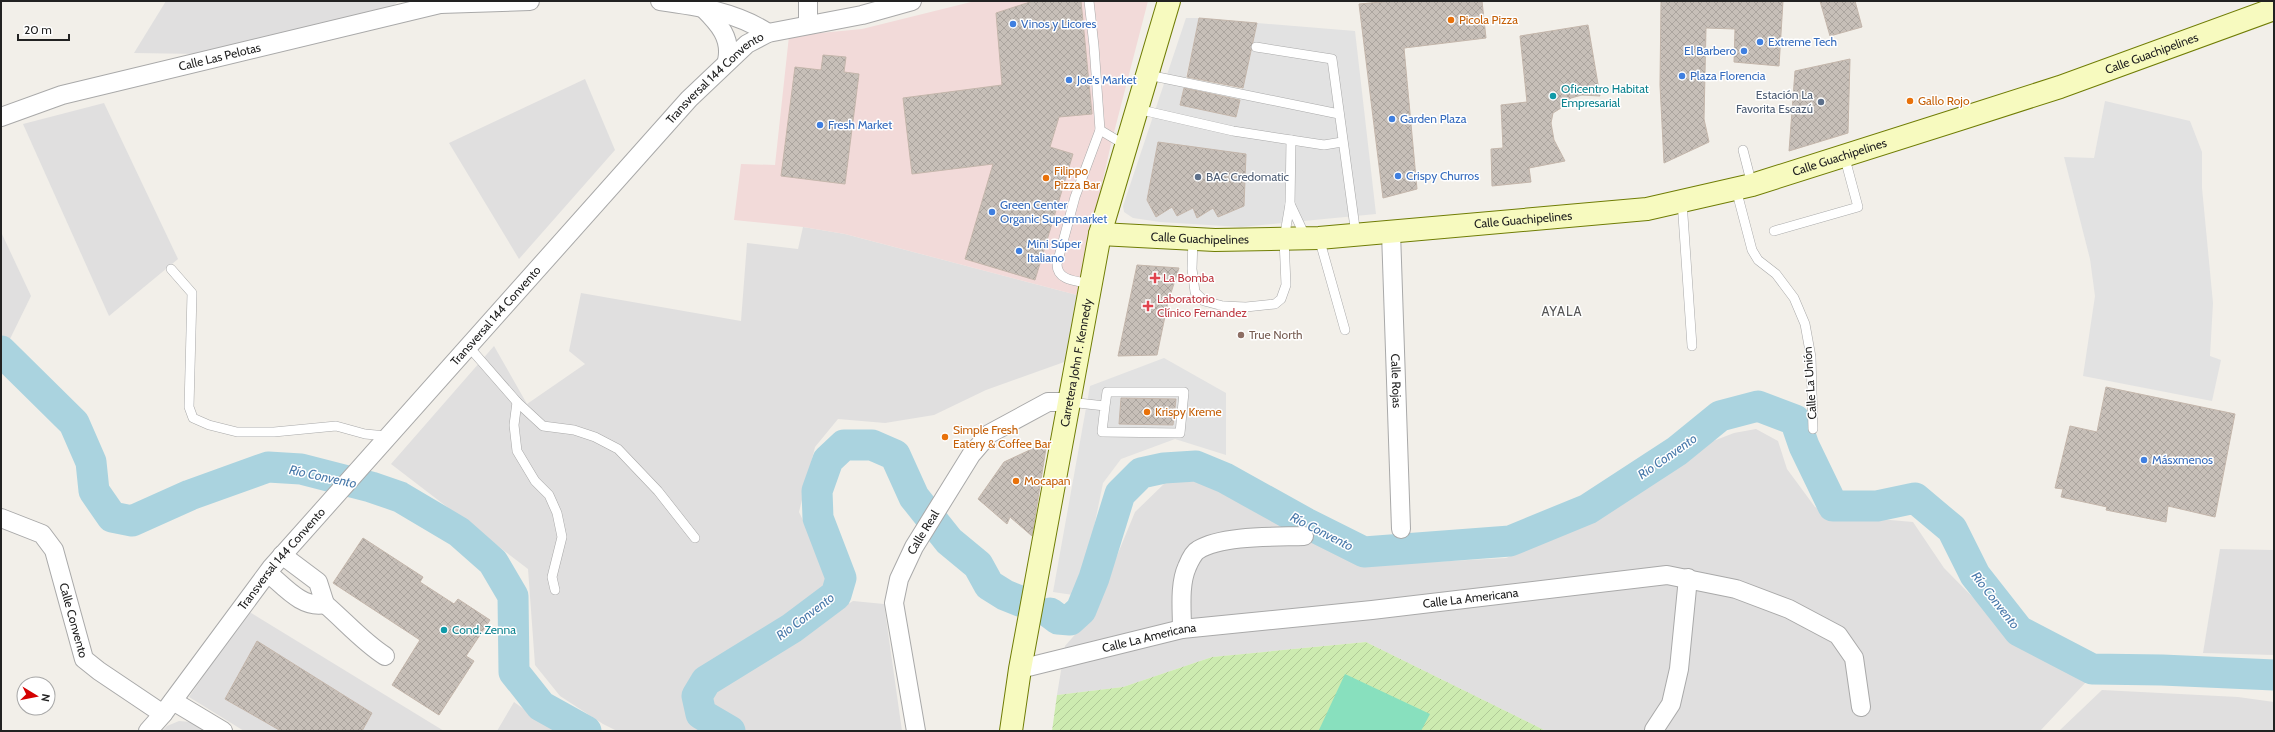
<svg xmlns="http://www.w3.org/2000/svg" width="2275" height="732" viewBox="0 0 2275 732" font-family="Cabin,sans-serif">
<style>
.residential{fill:#e0dfdf}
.commercial{fill:#f2dad9}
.garden{fill:url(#garden-furrows)}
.pitch{fill:#88e0be}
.parking{fill:#e2e2e2;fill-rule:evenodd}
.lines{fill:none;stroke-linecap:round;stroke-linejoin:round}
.river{stroke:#aad3df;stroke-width:31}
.building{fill:url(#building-cross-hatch);stroke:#c4b6ab}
.lane-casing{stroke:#a9a9a9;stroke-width:10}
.street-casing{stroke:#a9a9a9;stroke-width:20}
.secondary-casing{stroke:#707d05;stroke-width:24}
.lane{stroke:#fff;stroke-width:9}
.street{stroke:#fff;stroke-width:18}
.secondary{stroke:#f7fabf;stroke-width:22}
.food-dot{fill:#e8710a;stroke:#fff;stroke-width:1.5}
.shop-dot{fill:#3f7fe0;stroke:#fff;stroke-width:1.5}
.culture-dot{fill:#0f9aa8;stroke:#fff;stroke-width:1.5}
.service-dot{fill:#5c6f8a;stroke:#fff;stroke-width:1.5}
.health-dot{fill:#e0444e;stroke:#fff;stroke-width:1.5}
.education-dot{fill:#8d6e63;stroke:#fff;stroke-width:1.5}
.labels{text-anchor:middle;stroke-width:3;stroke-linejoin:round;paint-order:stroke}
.food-label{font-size:12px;fill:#c56008;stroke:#fff;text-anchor:start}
.shop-label{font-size:12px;fill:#366cbe;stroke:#fff;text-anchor:start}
.street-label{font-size:12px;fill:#222;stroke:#fff}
.culture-label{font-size:12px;fill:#0d838f;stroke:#fff;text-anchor:start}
.service-label{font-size:12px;fill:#4e5e75;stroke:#fff;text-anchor:end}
.health-label{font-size:12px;fill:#be3a42;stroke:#fff;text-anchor:start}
.education-label{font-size:12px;fill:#785e54;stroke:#fff;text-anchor:start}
.neighbourhood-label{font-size:13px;letter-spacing:1px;fill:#555;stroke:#fff}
.water-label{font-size:13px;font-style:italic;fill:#4a7aab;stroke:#fff}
</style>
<defs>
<pattern id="garden-furrows" width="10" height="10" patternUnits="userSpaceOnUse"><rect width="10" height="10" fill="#cdebb0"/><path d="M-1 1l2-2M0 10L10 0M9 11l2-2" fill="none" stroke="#b0c997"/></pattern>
<pattern id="building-cross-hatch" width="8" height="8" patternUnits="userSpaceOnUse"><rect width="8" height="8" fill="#c7bfb8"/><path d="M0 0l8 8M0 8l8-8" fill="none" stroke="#aba49e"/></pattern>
</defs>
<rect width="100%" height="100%" fill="#f2efe9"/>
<!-- residential -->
<g class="residential">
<path d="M166,1H399L386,11L199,54L134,53Z"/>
<path d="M585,79L615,150L519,259L449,143Z"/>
<path d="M104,103L178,259L109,316L23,124Z"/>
<path d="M803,227L845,234L1077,295L1067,361L986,390L934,415L885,423L838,419L815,447L799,512L831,579L826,593L701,670L682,693L692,719L714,731H617L603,724L560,696L535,665L528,569L391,464L494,346L527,404L585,364L569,351L581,293L741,321L747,243L798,249Z"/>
<path d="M1,232L31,296L8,343L1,341Z"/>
<path d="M1756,429L1778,441L1787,469L1815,507L1840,519H1879L1913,522L1944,568L2018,643L2087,681L2040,731H1546L1366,642L1212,657L1123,687L1057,695L1065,646L1093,614L1135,512L1166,482L1195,481L1248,502L1359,560L1394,564L1506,558L1598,518L1708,443L1734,433Z"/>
<path d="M2220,549L2274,550V655L2203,653Z"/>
<path d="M853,601L884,604L902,731H745L719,713L709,701L717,686Z"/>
<path d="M248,611L444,731H244L189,697Z"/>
<path d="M2102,690L2238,697L2274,702V731H2059Z"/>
<path d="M514,702L532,715L559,731H497Z"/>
<path d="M179,721L191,722L205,731H162L167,726Z"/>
</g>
<!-- commercial -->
<path class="commercial" d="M975,1H1148L1111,144L1077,295L845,234L803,227L734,220L741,164L775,165L789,36L862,29Z"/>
<!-- garden -->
<path class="garden" d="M1366,642L1546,731H1052L1057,695L1123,687L1212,657Z"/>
<!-- pitch -->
<path class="pitch" d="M1345,674L1430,714L1421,731L1319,730Z"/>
<!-- parking -->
<g class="parking">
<path d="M1186,18H1199L1180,105L1236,117L1257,23L1355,31L1376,214L1241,227L1160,222L1133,218L1124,212L1123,206Z"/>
<path d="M2105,101L2190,121L2202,152V188L2213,303L2210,356L2221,360L2212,401L2083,376L2095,296L2090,259L2064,157L2094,158Z"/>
<path d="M1164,358L1226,393V455L1175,439L1121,459L1103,483L1080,596L1053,592L1090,386ZM1121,398L1175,399L1173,425L1119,424Z"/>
</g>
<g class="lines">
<!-- river -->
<g class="river">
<path d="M1,351L74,423L91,462L94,491L112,517L132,521L190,495L268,467L301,469L371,487L400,497L459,532L493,562L513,596L514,672L541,706L586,731"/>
<path d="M1050,613L1058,619L1070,620L1081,610L1094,578L1120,494L1141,473L1164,468L1196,466L1225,478L1306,523L1364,552L1510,541L1588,509L1677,451L1720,416L1758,406L1795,420L1804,446L1833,506H1877L1915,498L1952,529L1975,575L2019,631L2092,669L2162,670L2274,675"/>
<path d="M730,731L701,714L697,696L706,681L792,628L836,595L841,578L818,518L817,491L828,460L844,445H872L895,455L914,497L949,541L978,565L989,585L1005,595L1020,601"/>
</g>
</g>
<!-- building -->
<g class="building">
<path d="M1033,1H1081L1092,114L1059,117L1050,147L1073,154L1035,280L965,259L993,164L912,174L903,98L1002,85L996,13Z"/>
<path d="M1392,1H1482L1486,38L1404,48L1417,189L1383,198L1359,4Z"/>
<path d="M1661,1H1783L1779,66L1734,62L1735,29L1706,28L1704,119L1709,142L1664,163L1660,85Z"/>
<path d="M1820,1H1855L1862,27L1830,36Z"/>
<path d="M1199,18L1257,23L1243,88L1187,77Z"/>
<path d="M1588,25L1600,96L1582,95L1571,98L1561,108L1553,113L1551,123L1554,140L1565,161L1529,168L1531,182L1492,186L1491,149L1503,148L1501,105L1527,102L1520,36Z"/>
<path d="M823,55L846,57L844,72L859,74L845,184L781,176L795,67L821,70Z"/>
<path d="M1850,59L1848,133L1789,151L1795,71Z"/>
<path d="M1184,88L1240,100L1236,117L1180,105Z"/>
<path d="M1158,142L1246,154L1244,206L1218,217L1213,208L1197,218L1193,208L1177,216L1172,207L1156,217L1147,200Z"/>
<path d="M1137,265L1179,268L1168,302L1157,355L1118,356Z"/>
<path d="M2106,387L2235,414L2215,517L2168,506L2166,522L2106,510L2107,507L2061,497L2063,489L2055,488L2070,426L2097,432Z"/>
<path d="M1121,398L1176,399L1173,425L1119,424Z"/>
<path d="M1047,442L1032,536L1010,517L1007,524L978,499L1004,462Z"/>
<path d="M363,538L423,577L420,582L454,604L458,599L490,620L466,656L474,661L439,715L392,685L420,640L333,583Z"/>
<path d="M257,641L372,713L362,731H281L225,699Z"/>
</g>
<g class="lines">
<defs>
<g id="lane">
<path d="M1089,1L1094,46L1100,130L1125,145"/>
<path d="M1256,47L1332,59L1356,235"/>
<path d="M1148,75L1339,114"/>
<path d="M1137,109L1233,131L1324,145L1342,142"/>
<path d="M1743,150L1752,185"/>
<path d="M1736,189L1752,250L1758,260L1776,274L1794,298L1805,324L1811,357L1813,429"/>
<path d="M1682,201L1692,346"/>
<path d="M1290,204L1306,238"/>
<path d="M1774,231L1858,207L1844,155"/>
<path d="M1319,238L1345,330"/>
<path d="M1193,239L1192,269L1195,292L1204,301L1223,306L1246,307L1275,304L1281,299L1286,285L1284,239L1290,204L1291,140"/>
<path d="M171,269L192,293L189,407L193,418L209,425L237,432H274L336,426L365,434L387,436"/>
<path d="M1091,284C1077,281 1057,281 1057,264L1075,197L1100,130"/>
<path d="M469,347L517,402L543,426L574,430L595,437L618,449L658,491L695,538"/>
<path d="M517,402L514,425L517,451L535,481L549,495L557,513L562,537L552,577L555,590"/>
<path d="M1069,402L1105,406L1102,432L1180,433L1184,392H1107L1105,406"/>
</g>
<g id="street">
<path d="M436,1L440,4L530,1"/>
<path d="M660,1C697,6 736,12 768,33"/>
<path d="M703,8C719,24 732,38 727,61"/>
<path d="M808,25V1"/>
<path id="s1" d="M1,117L62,95L440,4L443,1"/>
<path id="s2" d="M1391,232L1401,529"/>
<path id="s3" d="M1,518L42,534L54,550L84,659L99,671L163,714"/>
<path d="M268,573C284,586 302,609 325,604L318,582L282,555"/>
<path d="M325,604C345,621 363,642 385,656"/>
<path d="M1182,629C1182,610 1179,585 1187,567C1189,562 1194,552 1198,550C1222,535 1276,537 1304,536"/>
<path id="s4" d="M1020,669L1182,629L1372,610L1667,575L1736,589L1789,609L1838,635L1854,658L1861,707"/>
<path d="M173,701L223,731"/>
<path d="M1654,730L1671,704L1679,669L1688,578"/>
<path id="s5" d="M148,731L163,714L271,568L689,99L747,44L768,33L862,15L912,1"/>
<path id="s6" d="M916,731L894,603L899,579L914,547L971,455L989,434L1048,402H1069"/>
</g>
<g id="secondary">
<path id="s7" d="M1100,234L1215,240L1319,238L1647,209L1752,185L1960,119L2060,87L2274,9"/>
<path id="s8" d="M1011,731L1020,669L1100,234L1169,1"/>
</g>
</defs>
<!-- lane casing -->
<use href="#lane" class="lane-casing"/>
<!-- street casing -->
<use href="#street" class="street-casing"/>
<!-- secondary casing -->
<use href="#secondary" class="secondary-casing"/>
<!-- lane -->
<use href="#lane" class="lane"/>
<!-- street -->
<use href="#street" class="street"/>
<!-- secondary -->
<use href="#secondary" class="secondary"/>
</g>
<!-- markers -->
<g class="food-dot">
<circle cx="1451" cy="20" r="4"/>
<circle cx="1910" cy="101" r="4"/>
<circle cx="1046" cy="178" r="4"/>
<circle cx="1147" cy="412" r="4"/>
<circle cx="945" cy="437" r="4"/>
<circle cx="1016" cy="481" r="4"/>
</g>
<g class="shop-dot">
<circle cx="1013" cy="24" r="4"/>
<circle cx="1760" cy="42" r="4"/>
<circle cx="1744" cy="51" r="4"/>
<circle cx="1682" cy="76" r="4"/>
<circle cx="1069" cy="80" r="4"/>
<circle cx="1392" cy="119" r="4"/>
<circle cx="820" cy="125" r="4"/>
<circle cx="1398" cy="176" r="4"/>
<circle cx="992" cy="212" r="4"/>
<circle cx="1019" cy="251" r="4"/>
<circle cx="2144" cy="460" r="4"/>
</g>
<g class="culture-dot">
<circle cx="1553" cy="96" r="4"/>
<circle cx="444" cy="630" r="4"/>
</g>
<g class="service-dot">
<circle cx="1821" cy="102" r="4"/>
<circle cx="1198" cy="177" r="4"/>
</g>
<g class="health-dot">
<path d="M1153 272h4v4h4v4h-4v4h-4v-4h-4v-4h4z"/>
<path d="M1146 300h4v4h4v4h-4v4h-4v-4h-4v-4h4z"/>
</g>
<circle class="education-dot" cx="1241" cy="335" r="4"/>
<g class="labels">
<!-- food labels -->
<g class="food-label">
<text x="1459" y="24">Picola Pizza</text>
<text x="1918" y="105">Gallo Rojo</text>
<text x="1054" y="175">Filippo<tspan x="1054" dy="14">Pizza Bar</tspan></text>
<text x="1155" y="416">Krispy Kreme</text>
<text x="953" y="434">Simple Fresh<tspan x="953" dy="14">Eatery &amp; Coffee Bar</tspan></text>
<text x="1024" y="485">Mocapan</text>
</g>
<!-- shop labels -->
<g class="shop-label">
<text x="1021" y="28">Vinos y Licores</text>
<text x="1768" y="46">Extreme Tech</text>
<text x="1736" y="55" text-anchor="end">El Barbero</text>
<text x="1690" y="80">Plaza Florencia</text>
<text x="1077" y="84">Joe's Market</text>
<text x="1400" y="123">Garden Plaza</text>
<text x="828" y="129">Fresh Market</text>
<text x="1406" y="180">Crispy Churros</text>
<text x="1000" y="209">Green Center<tspan x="1000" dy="14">Organic Supermarket</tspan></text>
<text x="1027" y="248">Mini Súper<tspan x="1027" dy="14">Italiano</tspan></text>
<text x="2152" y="464">Másxmenos</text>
</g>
<!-- street labels -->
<g class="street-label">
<text dy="4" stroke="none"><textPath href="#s7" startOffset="1077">Calle Guachipelines</textPath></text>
<text dy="4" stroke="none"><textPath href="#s1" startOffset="227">Calle Las Pelotas</textPath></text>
<text dy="4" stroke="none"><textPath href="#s5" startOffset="866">Transversal 144 Convento</textPath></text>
<text dy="4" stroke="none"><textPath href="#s7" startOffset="748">Calle Guachipelines</textPath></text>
<text dy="4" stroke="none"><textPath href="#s7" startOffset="424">Calle Guachipelines</textPath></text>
<text dy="4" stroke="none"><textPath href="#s7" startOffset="100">Calle Guachipelines</textPath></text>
<text dy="4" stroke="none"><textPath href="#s5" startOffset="542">Transversal 144 Convento</textPath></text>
<text dy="4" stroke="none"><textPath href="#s8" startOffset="374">Carretera John F. Kennedy</textPath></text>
<text dy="4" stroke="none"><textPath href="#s2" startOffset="149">Calle Rojas</textPath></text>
<text transform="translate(1810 383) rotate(-94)" y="4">Calle La Unión</text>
<text dy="4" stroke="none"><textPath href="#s6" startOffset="207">Calle Real</textPath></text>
<text dy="4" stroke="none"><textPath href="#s5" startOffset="218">Transversal 144 Convento</textPath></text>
<text dy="4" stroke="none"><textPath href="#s4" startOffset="457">Calle La Americana</textPath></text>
<text dy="4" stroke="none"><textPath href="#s3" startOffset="137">Calle Convento</textPath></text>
<text dy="4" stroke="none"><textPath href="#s4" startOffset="133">Calle La Americana</textPath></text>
</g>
<!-- culture labels -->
<g class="culture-label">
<text x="1561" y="93">Oficentro Habitat<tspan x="1561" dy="14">Empresarial</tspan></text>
<text x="452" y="634">Cond. Zenna</text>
</g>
<!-- service labels -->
<g class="service-label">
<text x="1813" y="99">Estación La<tspan x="1813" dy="14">Favorita Escazú</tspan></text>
<text x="1206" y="181" text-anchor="start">BAC Credomatic</text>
</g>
<!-- health labels -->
<g class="health-label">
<text x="1163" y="282">La Bomba</text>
<text x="1157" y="303">Laboratorio<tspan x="1157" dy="14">Clínico Fernandez</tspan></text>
</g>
<!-- education labels -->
<g class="education-label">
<text x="1249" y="339">True North</text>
</g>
<!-- neighbourhood labels -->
<g class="neighbourhood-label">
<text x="1562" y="316">AYALA</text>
</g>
<!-- water labels -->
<g class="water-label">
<text transform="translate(1667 456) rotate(-35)" y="5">Río Convento</text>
<text transform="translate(323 476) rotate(12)" y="5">Río Convento</text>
<text transform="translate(1322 531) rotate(27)" y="5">Río Convento</text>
<text transform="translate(1996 600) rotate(52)" y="5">Río Convento</text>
<text transform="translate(805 616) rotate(-37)" y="5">Río Convento</text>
</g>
</g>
<!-- border -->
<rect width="2275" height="732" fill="none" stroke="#222222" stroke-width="4"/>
<!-- north arrow -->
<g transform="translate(36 696) rotate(100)"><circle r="19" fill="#ffffff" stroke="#a7a7a7"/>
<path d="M0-3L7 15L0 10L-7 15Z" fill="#d40000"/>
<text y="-6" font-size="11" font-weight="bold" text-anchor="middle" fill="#222222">N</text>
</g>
<!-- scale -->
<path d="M18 34v6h51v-6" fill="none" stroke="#222222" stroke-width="2"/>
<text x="24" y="34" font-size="12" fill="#222222" stroke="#ffffff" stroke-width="3" paint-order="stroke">20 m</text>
</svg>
